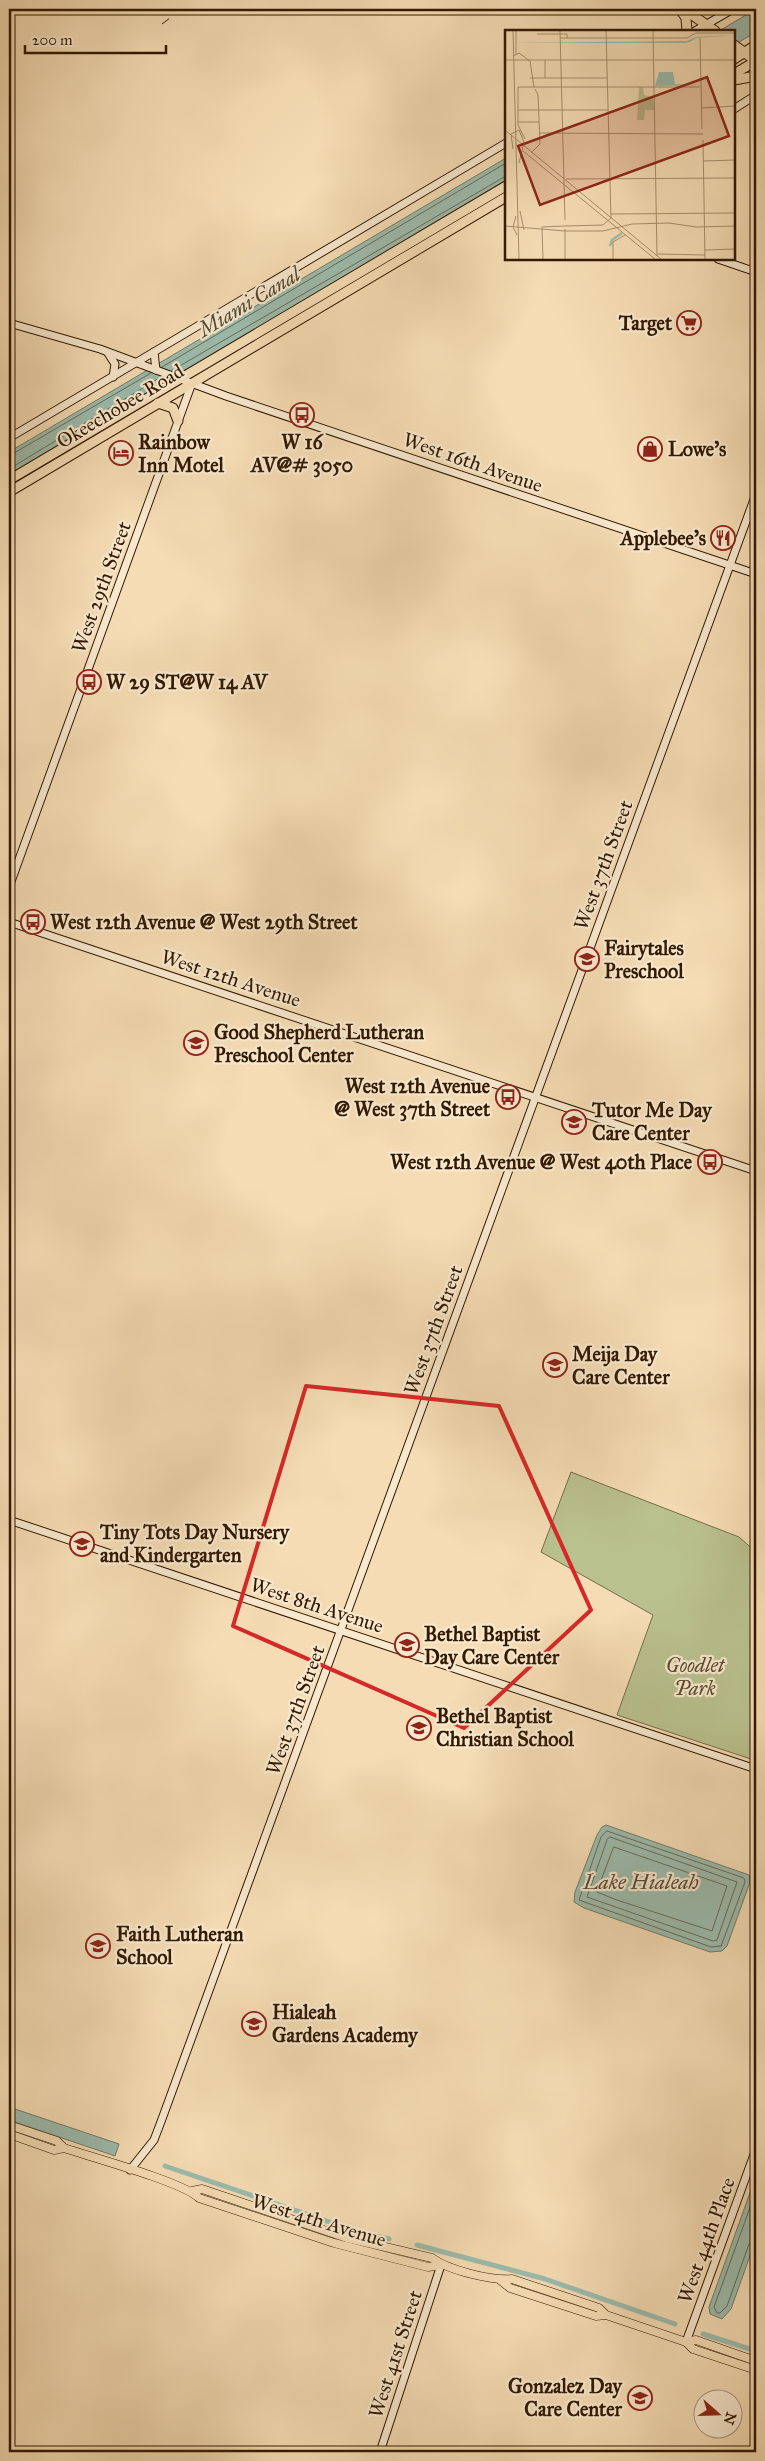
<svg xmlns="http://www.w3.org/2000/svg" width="765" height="2461" viewBox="0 0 765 2461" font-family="'IM FELL Great Primer',serif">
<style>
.green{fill:#b9c18f;stroke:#766d48}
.water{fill:#9cbcae;stroke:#727b69}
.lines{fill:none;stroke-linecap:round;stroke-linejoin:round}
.shore{stroke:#676a58;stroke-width:1}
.canal{stroke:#9cbcae;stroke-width:5}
.secondary-casing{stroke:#321901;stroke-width:9}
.primary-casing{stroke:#321901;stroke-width:9}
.highway-casing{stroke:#321901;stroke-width:11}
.secondary{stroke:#f8e8ce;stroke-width:7}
.primary{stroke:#f5dcb4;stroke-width:8}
.highway{stroke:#f5dcb4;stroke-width:9}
.rail{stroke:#321901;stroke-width:1;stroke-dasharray:9 9;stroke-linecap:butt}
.marked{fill:none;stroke:#d62828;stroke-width:4;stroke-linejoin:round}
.labels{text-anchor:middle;stroke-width:4.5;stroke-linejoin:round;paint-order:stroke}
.poi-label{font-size:20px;font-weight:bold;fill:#321901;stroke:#f8e8ce;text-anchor:start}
.street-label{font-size:20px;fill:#321901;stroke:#f8e8ce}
.park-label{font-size:20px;font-style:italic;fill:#5a4b2c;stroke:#f8e8ce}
.water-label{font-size:21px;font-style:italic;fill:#524a35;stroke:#f8e8ce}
.inset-river{fill:none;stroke:#9cbcae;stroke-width:2.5}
.inset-road{fill:none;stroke:#a78e6c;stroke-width:1}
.view{fill:#8f2418;fill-opacity:0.15;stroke:#8f2418;stroke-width:2.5}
.inset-edge{fill:none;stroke:#321901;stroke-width:2.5}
</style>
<rect width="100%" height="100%" fill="#f5dcb4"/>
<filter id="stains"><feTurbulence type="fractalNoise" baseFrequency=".004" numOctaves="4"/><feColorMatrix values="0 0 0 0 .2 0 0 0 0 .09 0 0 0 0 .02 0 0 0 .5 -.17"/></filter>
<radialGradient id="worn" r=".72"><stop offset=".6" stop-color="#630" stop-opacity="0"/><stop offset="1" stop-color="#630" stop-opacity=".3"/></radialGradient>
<!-- green -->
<path class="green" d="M571,1472L739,1537L756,1552V1754L753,1753L751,1759L617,1715L653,1615L541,1552Z"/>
<!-- water -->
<g class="water">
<path d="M756,9V32L734,45V31H719Z"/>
<path d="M506,158V180L191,367L158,384L155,389L9,475V452Z"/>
<path d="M606,1825L749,1875L750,1882L727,1946L722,1951L710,1952L584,1908L574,1902L575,1892L597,1835L602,1827Z"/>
<path d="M9,2107L119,2144L115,2156L9,2120Z"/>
<path d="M756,2176V2239L731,2309L722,2319L710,2314L709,2307Z"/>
</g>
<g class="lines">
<!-- shore -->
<g class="shore">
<path d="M162,367L506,163"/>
<path d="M171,371L506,176"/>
<path d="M9,456L151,373"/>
<path d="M9,469L161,377"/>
<path d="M607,1831L744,1878L745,1882L721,1946L711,1947L579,1900L601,1837Z"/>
<path d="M610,1837L737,1882L717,1940L713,1941L587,1897L607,1840Z"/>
<path d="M614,1847L727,1886L712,1931L614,1899L597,1892Z"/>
<path d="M756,2191L714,2307L717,2313H720L727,2306L749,2244L756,2240"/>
</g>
<!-- canal -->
<g class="canal">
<path d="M165,2166L359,2232L389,2239"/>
<path d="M417,2245L545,2279L675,2324"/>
<path d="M703,2334L756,2351"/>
</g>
<defs>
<g id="secondary">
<path d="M695,31L733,9"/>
<path d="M734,109L756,95"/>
<path d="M718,259L756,272"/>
<path d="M9,323L100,349L226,396L756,574"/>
<path d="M154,352L156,370"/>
<path d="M108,353L115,364L113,377"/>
<path d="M9,438L506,143"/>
<path d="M9,887L192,383"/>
<path d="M9,922L756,1171"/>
<path d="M9,1520L756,1769"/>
<path d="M130,2170L154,2140L162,2119L756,494"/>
<path d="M686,2342L756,2149"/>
<path d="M380,2452L441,2265"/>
</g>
<g id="primary">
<path d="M9,2125L57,2141L64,2148"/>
<path d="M9,2134L54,2150L64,2148C91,2157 183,2182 199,2198L334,2243L428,2267L441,2265"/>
<path d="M192,2191L202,2189L347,2238L432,2258C448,2270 492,2281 512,2279L599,2308L606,2315"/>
<path d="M500,2280L510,2288L596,2316L606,2315L686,2342L693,2349L756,2370"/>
<path d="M686,2342L696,2340L756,2361"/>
</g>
<g id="highway">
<path d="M680,9L686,18L687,31"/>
<path d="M684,9L715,31"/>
<path d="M734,45L756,61"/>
<path d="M734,59L756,45"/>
<path d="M734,74L756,61"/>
<path d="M734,80L756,76"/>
<path d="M158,403L173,408L178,421"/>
<path d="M9,480L506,186"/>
<path d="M9,492L506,197"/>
</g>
</defs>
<!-- secondary casing -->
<use href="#secondary" class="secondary-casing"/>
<!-- primary casing -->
<use href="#primary" class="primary-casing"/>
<!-- highway casing -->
<use href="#highway" class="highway-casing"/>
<!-- secondary -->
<use href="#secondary" class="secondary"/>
<!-- primary -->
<use href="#primary" class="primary"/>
<!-- highway -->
<use href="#highway" class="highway"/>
<!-- rail -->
<path class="rail" d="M162,24L182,9"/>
</g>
<!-- marked area -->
<path class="marked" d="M306,1386L499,1406L591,1610L464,1728L233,1626Z"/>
<!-- icons -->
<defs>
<symbol id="supermarket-ring" viewBox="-11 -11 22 22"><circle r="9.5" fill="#f8e8ce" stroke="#8f2418" stroke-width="1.5"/><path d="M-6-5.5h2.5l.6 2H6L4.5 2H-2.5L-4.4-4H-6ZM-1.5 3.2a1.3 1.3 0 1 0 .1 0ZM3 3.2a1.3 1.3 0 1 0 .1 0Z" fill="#8f2418"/></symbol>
<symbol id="bus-ring" viewBox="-11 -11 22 22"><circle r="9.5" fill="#f8e8ce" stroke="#8f2418" stroke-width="1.5"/><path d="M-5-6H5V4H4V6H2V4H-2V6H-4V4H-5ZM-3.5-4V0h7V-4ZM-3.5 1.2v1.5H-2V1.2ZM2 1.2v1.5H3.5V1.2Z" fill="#8f2418"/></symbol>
<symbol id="shop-ring" viewBox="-11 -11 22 22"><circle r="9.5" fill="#f8e8ce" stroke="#8f2418" stroke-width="1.5"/><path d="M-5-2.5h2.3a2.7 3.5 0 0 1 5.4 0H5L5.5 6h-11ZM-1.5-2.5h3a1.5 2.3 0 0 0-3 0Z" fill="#8f2418"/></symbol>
<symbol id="hotel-ring" viewBox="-11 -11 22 22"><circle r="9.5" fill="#f8e8ce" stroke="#8f2418" stroke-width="1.5"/><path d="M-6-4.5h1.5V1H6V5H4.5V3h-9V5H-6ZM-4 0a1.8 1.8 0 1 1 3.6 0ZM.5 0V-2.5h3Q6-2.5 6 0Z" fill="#8f2418"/></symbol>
<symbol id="restaurant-ring" viewBox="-11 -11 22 22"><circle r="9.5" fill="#f8e8ce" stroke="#8f2418" stroke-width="1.5"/><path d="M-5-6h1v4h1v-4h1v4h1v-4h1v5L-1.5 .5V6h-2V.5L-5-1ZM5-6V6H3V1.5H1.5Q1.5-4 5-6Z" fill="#8f2418"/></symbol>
<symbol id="school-ring" viewBox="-11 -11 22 22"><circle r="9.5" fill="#f8e8ce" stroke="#8f2418" stroke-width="1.5"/><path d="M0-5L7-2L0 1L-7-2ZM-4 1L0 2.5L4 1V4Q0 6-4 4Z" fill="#8f2418"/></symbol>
</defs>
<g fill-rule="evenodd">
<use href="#supermarket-ring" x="675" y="309" width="28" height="28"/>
<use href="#bus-ring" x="288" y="401" width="28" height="28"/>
<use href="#shop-ring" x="636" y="435" width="28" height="28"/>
<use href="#hotel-ring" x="107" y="439" width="28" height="28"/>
<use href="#restaurant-ring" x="709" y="524" width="28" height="28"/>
<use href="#bus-ring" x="75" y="668" width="28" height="28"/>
<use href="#bus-ring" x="19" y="908" width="28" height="28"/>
<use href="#school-ring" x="573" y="945" width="28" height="28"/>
<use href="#school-ring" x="182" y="1029" width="28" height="28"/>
<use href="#bus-ring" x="494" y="1083" width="28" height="28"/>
<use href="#school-ring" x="560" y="1108" width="28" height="28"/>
<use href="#bus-ring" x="696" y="1148" width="28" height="28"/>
<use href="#school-ring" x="541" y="1351" width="28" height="28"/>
<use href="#school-ring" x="68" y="1530" width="28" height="28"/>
<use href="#school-ring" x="393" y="1631" width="28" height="28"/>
<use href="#school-ring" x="405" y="1714" width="28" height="28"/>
<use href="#school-ring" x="84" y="1932" width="28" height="28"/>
<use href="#school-ring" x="240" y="2010" width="28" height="28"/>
<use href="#school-ring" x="626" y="2384" width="28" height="28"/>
</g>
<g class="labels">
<!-- poi labels -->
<g class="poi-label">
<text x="672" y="330" text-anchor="end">Target</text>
<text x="138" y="449">Rainbow<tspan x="138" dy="23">Inn Motel</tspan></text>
<text x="302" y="449" text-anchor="middle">W 16<tspan x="302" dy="23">AV@# 3050</tspan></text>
<text x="668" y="456">Lowe's</text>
<text x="706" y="545" text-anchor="end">Applebee's</text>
<text x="106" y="689">W 29 ST@W 14 AV</text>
<text x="50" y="929">West 12th Avenue @ West 29th Street</text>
<text x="604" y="955">Fairytales<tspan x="604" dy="23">Preschool</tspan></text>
<text x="214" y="1039">Good Shepherd Lutheran<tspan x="214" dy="23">Preschool Center</tspan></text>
<text x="490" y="1093" text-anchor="end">West 12th Avenue<tspan x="490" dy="23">@ West 37th Street</tspan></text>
<text x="592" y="1117">Tutor Me Day<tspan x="592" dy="23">Care Center</tspan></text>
<text x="692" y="1169" text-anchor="end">West 12th Avenue @ West 40th Place</text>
<text x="572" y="1361">Meija Day<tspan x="572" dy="23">Care Center</tspan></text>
<text x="100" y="1539">Tiny Tots Day Nursery<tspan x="100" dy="23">and Kindergarten</tspan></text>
<text x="424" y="1641">Bethel Baptist<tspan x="424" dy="23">Day Care Center</tspan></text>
<text x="436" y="1723">Bethel Baptist<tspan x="436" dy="23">Christian School</tspan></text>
<text x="116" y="1941">Faith Lutheran<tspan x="116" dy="23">School</tspan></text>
<text x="272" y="2019">Hialeah<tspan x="272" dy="23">Gardens Academy</tspan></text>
<text x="622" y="2393" text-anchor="end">Gonzalez Day<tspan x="622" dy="23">Care Center</tspan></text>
</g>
<!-- street labels -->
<g class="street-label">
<text transform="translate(120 406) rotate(-31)" y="7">Okeechobee Road</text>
<text transform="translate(473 462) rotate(19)" y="7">West 16th Avenue</text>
<text transform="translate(101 587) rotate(-70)" y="7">West 29th Street</text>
<text transform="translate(603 865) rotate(-70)" y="7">West 37th Street</text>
<text transform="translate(231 978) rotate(18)" y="7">West 12th Avenue</text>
<text transform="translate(433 1330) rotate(-70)" y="7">West 37th Street</text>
<text transform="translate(317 1605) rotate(18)" y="7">West 8th Avenue</text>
<text transform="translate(295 1710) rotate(-70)" y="7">West 37th Street</text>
<text transform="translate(319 2220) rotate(17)" y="7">West 4th Avenue</text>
<text transform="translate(706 2240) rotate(-70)" y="7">West 44th Place</text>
<text transform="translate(395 2354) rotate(-72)" y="7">West 41st Street</text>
</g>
<!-- park labels -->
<g class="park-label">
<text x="695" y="1672">Goodlet<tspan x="695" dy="23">Park</tspan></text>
</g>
<!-- water labels -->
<g class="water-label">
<text transform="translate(249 302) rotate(-31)" y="7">Miami Canal</text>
<text x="641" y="1889">Lake Hialeah</text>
</g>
</g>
<!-- overview -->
<g transform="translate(505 30)">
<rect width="230" height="230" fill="#f5dcb4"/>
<path d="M134,57H138L139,65L148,67L149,80H140L139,90H132Z" fill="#b9c18f"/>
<path d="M230,5L191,8L185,12L178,13H0L182,11L191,7ZM154,42H168L170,54L193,55L150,56Z" fill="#9cbcae"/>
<path class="inset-river" d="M105,216L107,210L117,203"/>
<path class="inset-road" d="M8,1L14,229M11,1V24M55,1L60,190M148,1L152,226M32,4H62V8M55,8H182L191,3H230M195,8L197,99M8,26L14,23L25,31M0,30H230M40,30V48M25,31L29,57M25,48H102M196,78L230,76M13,80H103M13,92H34M0,100L156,229M34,103L198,104M20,109L13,95V57H195M198,110L200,229M8,119L6,104L14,100L19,112L14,133M18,121L150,229M26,123L35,114L33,65L30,59M198,131L230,130M61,149L230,148M15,181L19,200M106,184L230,183M11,186L8,197L12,205M0,196L60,201H98L127,194L164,193L191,197L230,196M60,196L98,195L106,188L101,1M36,197L60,196M37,198L38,229M60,199V229M200,220L230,219M153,224L200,225M108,229V212L120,205"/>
<path class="view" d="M202,47L224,106L35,175L13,116Z"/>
<rect width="230" height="230" class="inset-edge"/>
</g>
<!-- margin -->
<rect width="765" height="2461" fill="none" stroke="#f5dcb4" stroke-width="30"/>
<rect x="10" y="10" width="745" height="2441" fill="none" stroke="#321901" stroke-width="2.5"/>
<rect x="15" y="15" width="735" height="2431" fill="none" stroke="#321901"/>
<!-- north arrow -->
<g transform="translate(718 2414) rotate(110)"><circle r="24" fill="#f8e8ce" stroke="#a9957c"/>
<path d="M0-4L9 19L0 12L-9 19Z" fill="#8f2418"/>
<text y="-8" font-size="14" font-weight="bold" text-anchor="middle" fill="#321901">N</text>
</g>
<!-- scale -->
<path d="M25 45v8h141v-8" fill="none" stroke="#321901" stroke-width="2.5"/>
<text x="32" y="45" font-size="15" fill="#321901" stroke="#f8e8ce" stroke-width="4" paint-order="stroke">200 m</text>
<rect width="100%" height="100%" filter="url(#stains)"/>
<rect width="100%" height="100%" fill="url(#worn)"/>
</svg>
